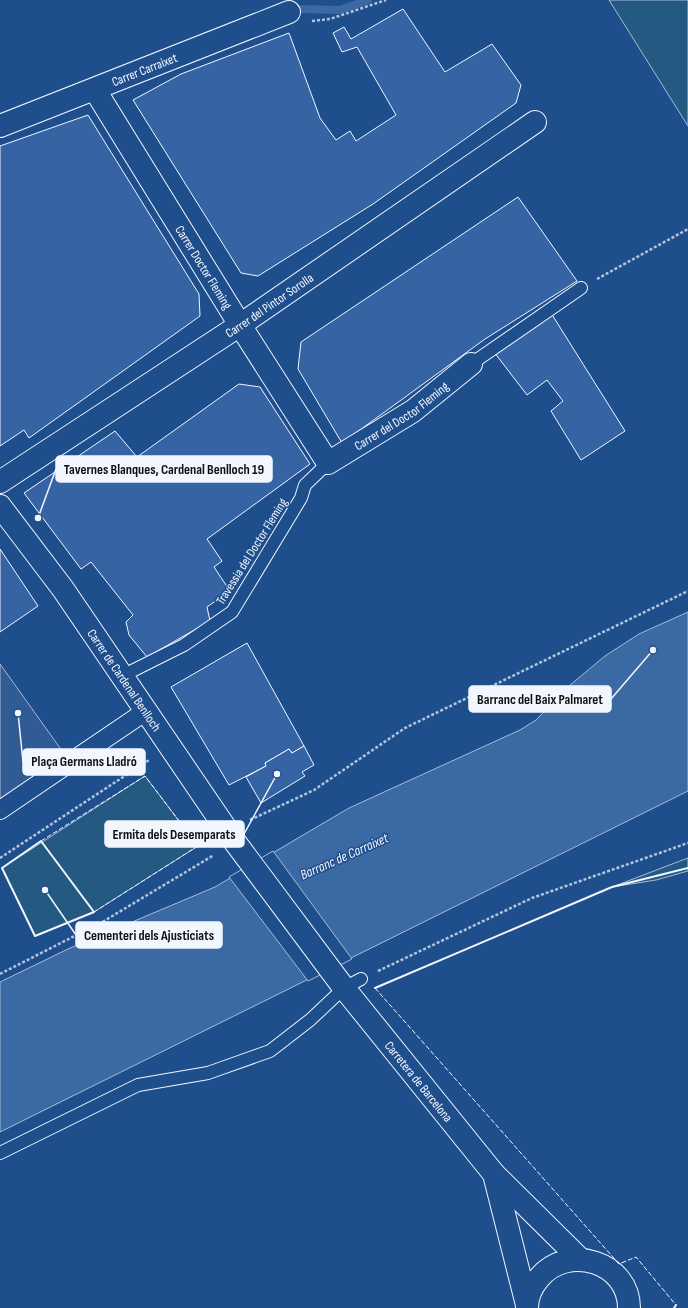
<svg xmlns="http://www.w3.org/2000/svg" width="688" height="1308" viewBox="0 0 688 1308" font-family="'Sofia Sans Condensed',sans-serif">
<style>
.green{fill:#245a82;stroke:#a8bbd7}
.parking{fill:#305b95;stroke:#a8bbd7}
.water{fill:#3b69a3;stroke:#a8bbd7}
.pier{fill:#1f4e8c;stroke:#a8bbd7}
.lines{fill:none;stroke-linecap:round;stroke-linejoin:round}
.stream{stroke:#3b69a3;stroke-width:8}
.building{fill:#3563a3;stroke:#f2f6ff}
.service-casing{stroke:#f2f6ff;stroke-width:14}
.pedestrian-casing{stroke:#f2f6ff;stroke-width:20}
.minor-casing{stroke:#f2f6ff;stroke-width:24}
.secondary-casing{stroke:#f2f6ff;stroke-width:24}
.path{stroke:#b3c4dc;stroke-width:2.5;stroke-dasharray:3 2;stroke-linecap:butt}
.service{stroke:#1f4e8c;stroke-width:12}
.pedestrian{stroke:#1f4e8c;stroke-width:18}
.minor{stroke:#1f4e8c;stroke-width:22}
.secondary{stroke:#1f4e8c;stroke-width:22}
.fence{stroke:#f2f6ff;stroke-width:1;stroke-dasharray:5 2;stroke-linecap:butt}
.wall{stroke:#f2f6ff;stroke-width:2}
.labels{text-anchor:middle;stroke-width:3;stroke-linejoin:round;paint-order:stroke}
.street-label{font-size:13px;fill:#f2f6ff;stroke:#1f4e8c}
.water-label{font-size:14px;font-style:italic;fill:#f2f6ff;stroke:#1f4e8c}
.leader{fill:none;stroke:#f2f6ff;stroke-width:1.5}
.callout-dot{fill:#f2f6ff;stroke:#1f4e8c;stroke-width:1.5}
.callout{fill:#f2f6ff;stroke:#f2f6ff;stroke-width:1.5}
.callout-label{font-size:14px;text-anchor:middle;font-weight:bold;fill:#111}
</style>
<rect width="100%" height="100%" fill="#1f4e8c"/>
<!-- green -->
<g class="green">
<path d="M609,0H688V126Z"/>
<path d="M145,776L198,846L94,912L35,936L2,868Z"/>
<path d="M688,858V871L656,880L612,887Z"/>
</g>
<!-- parking -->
<path class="parking" d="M0,664L70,762L0,810Z"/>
<!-- water -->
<path class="water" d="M688,612V791L0,1132V982L68,949L215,887L349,808L520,730L536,720L569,686L605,656L639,634Z"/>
<!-- pier -->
<path class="pier" d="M273,851L352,959L308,981L229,877Z"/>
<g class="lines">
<!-- stream -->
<path class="stream" d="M302,9L340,10L368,0"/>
</g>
<!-- building -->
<g class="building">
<path d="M403,9L445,72L492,44L521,85L516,103L373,204L258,276L241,273L133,100L181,74L289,33L320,118L336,140L350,131L356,141L396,115L357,47L342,52L333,33L344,27L351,39Z"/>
<path d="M88,115L199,294L200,316L29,438L24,430L0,446V146Z"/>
<path d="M518,197L577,281L485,339L342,443L298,369L301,342Z"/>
<path d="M551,313L625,431L581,460L551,411L563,401L547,380L527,395L494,352Z"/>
<path d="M239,384L260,387L310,464L207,539L222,561L214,567L230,591L207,607L210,621L147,657L129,635L126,622L133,615L91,562L81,569L24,493L115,431L137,457Z"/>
<path d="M0,549L38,606L0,632Z"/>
<path d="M247,643L304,746L292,753L289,749L265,763L266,766L229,785L171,687Z"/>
<path d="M304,746L314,765L302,772L305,776L261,803L246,777L266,766L265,763L289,749L292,753Z"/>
</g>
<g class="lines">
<defs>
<g id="service">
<path d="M471,364L581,288"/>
<path d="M122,676L184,645L232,612L301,498L305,485L328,463"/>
<path d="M0,1153L138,1085L208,1073L270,1051L310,1020L344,988L361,979"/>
</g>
<path id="pedestrian" d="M0,810L146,711"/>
<g id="minor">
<path id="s1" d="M95,90L240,325L328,463L413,411L471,364"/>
<path id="s2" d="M0,126L289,12"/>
<path id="s3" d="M0,482L240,325L535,122"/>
</g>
<g id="secondary">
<path id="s4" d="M0,506L63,589L235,842L344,988L494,1174L580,1259"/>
<path d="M494,1174L527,1305"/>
<path d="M527,1308C527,1296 532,1286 539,1278C568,1243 629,1262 629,1308"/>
</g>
</defs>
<!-- service casing -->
<use href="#service" class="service-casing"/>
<!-- pedestrian casing -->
<use href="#pedestrian" class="pedestrian-casing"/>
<!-- minor casing -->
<use href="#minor" class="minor-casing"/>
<!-- secondary casing -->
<use href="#secondary" class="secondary-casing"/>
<!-- path -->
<g class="path">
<path d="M312,21L330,19L386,0"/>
<path d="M597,279L688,229"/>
<path d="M250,820L314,790L405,728L688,591"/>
<path d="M0,858L149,760"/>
<path d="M378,971L532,898L688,843"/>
<path d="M0,974L104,921L214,855"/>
</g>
<!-- service -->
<use href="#service" class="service"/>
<!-- pedestrian -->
<use href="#pedestrian" class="pedestrian"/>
<!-- minor -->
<use href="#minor" class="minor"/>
<!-- secondary -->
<use href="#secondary" class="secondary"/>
<!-- fence -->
<g class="fence">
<path d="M41,841L145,776L198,846L94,912"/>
<path d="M375,988L619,1264L636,1257L676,1305"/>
</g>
<!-- wall -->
<g class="wall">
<path d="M41,841L94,912L35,936L2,868Z"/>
<path d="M375,988L612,887L688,868"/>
<path d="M674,1308L676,1305"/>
</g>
</g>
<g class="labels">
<!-- street labels -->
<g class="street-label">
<text dy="5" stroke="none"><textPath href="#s2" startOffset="155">Carrer Carraixet</textPath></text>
<text dy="5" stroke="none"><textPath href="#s1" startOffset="208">Carrer Doctor Fleming</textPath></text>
<text dy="5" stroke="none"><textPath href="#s3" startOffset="322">Carrer del Pintor Sorolla</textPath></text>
<text dy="5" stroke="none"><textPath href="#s1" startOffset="527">Carrer del Doctor Fleming</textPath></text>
<text transform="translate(251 551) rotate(-58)" y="5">Travessia del Doctor Fleming</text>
<text dy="5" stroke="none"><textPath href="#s4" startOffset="214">Carrer de Cardenal Benlloch</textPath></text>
<text dy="5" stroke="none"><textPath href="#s4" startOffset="712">Carretera de Barcelona</textPath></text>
</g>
<!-- water labels -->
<g class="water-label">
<text transform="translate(344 856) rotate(-24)" y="5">Barranc de Carraixet</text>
</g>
</g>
<!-- callouts -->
<path class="leader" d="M38 518L56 469M653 650L611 699M18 713L23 762M277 774L244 834M45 890L76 935"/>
<g class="callout-dot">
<circle cx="38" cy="518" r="4"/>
<circle cx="653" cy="650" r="4"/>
<circle cx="18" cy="713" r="4"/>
<circle cx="277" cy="774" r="4"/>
<circle cx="45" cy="890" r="4"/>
</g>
<g class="callout">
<rect x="56" y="456" width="216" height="26" rx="4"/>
<rect x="469" y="686" width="142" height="26" rx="4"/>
<rect x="23" y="749" width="122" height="26" rx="4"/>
<rect x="105" y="821" width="139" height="26" rx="4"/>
<rect x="76" y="922" width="146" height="26" rx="4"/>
</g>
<g class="callout-label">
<text x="164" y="474">Tavernes Blanques, Cardenal Benlloch 19</text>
<text x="540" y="704">Barranc del Baix Palmaret</text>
<text x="84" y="766">Plaça Germans Lladró</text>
<text x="174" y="839">Ermita dels Desemparats</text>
<text x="149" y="940">Cementeri dels Ajusticiats</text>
</g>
</svg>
